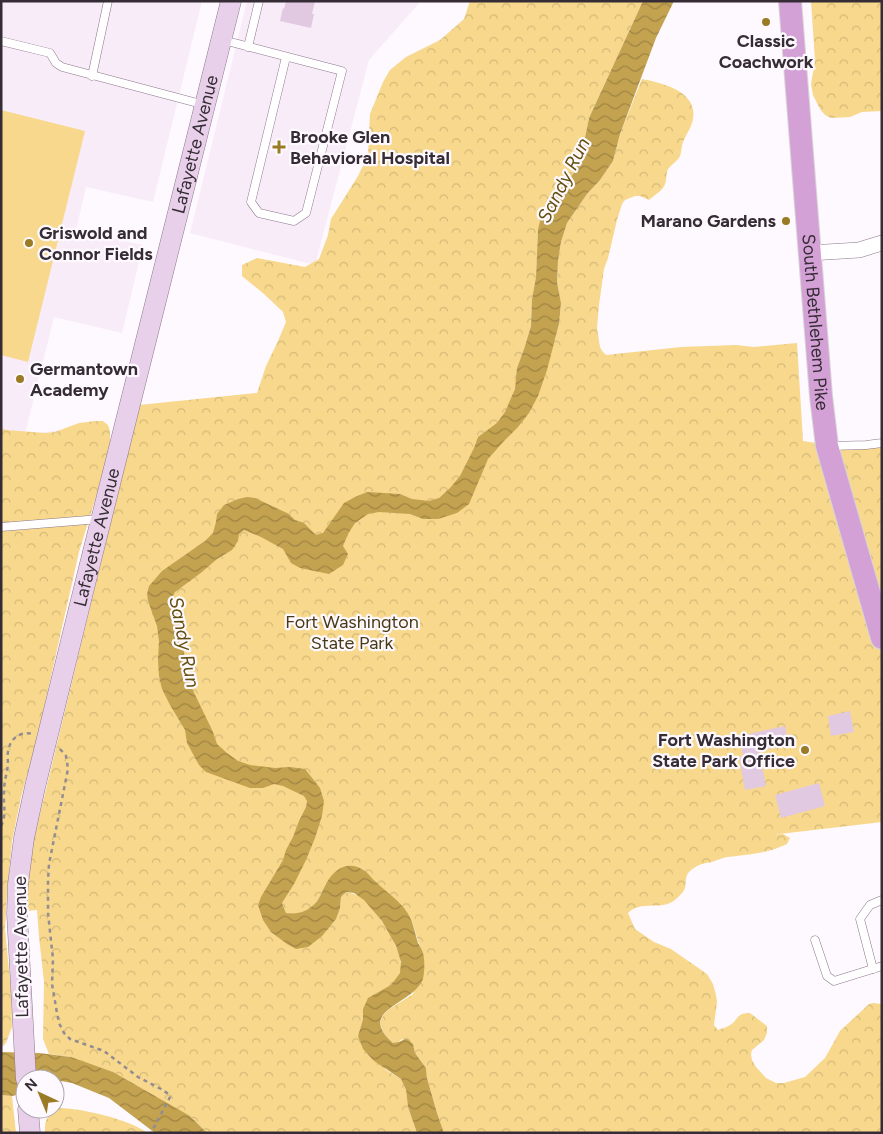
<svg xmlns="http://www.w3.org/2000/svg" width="883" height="1134" viewBox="0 0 883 1134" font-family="Figtree,sans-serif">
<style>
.built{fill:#f8ecf8}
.grass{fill:#f7d88c}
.forest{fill:url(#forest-crowns)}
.water{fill:url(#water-waves)}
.building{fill:#e1cae1}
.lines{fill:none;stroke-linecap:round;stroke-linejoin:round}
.service-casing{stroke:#8c778c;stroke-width:9}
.minor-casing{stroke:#8c778c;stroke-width:16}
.secondary-casing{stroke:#8c778c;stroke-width:21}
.primary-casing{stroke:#d7d5d7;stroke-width:24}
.path{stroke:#938c93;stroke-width:2.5;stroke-dasharray:4 4;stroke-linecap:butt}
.service{stroke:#fff;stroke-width:8}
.minor{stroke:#fff;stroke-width:15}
.secondary{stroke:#e9d0ea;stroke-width:20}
.primary{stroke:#d4a1d6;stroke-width:22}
.poi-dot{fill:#9a7a24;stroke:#fef9fe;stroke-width:2}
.labels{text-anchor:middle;stroke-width:4.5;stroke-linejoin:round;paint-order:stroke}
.poi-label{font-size:18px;font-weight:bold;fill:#352c35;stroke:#fef9fe;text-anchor:start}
.street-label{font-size:18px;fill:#352c35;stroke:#fef9fe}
.park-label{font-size:18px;fill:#483a16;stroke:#fef9fe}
.water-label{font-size:19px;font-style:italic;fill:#654f0e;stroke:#fef9fe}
</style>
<defs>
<pattern id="forest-crowns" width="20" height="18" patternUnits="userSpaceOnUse" patternTransform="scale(1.25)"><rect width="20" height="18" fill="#f7d88c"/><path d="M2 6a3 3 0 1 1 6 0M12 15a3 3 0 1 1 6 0" fill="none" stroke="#d4ba79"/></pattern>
<pattern id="water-waves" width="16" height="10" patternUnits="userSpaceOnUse" patternTransform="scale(1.25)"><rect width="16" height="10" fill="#c3a250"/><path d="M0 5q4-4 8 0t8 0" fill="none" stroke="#9f8443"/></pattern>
</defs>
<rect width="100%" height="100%" fill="#fef9fe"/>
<!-- built -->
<g class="built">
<path d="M1,1H202L153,202L86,187L76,230L143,245L122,333L54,317L25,434L100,426L1,809Z"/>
<path d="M247,1H421L369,60L315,265L190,233Z"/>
</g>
<!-- grass -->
<path class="grass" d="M1,110L85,131L28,362L1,355Z"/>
<!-- forest -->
<g class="forest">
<path d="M470,1H643L589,118L581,157L573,174L563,187L538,229L536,277L532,299L531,326L524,349L517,368L555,340L559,324L561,303L557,282L558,261L561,242L567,223L587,194L600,180L613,161L620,134L642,79C662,83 698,91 693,119C692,126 687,133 684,140C681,145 682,153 679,158C676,162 671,165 668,169C666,173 667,179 665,184C663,191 654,195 649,200L640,196H635L625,200L622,204L617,220L608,258L604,269L599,305L597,328L600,347L602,351L606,355L681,347L736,345L754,347L797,343L803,441L842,447L882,446V822L771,835L783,834L790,838L787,844C766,854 750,854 727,857C722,858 717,860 712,862C706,863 699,864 694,868C684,874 687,879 685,888C683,893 677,899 672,902C658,910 642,900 628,913L635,929L654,942L671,949L707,974L713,984L716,995L717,1002L714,1025L718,1030C722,1028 726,1028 730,1025C739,1020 735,1013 750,1013L767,1026V1033L764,1040L752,1050L751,1054L752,1060L756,1067L766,1078L776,1083H784L805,1077L825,1058L840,1031L869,1004L873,1003L882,1004V1133H444L437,1113L427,1078L426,1068L415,1053L413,1044L402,1039L397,1043H393C364,1016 392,1009 413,994L423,954L418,941L413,924L372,879L326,883C318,903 310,916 286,913L282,903L292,886L263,920L340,908L341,897L346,892C352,893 358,895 364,899C377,910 408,957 400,974C394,987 374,1000 363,1009V1019L358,1036L386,1070L401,1079L406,1090L408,1107L417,1133H207L190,1116L166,1104L71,1057L49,1054L43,1039L44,982L39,937L37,910L28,911L25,876L139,405L257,393L266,366L278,341L286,322L283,312L264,294L242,276V265L257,258L305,267L319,259L328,235L331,219L358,176L368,155L370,114L383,82L390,70L406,57L440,40L464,19Z"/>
<path d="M811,1H882V111L862,112L850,117L831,118L825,115L820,109L813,95L811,84L815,61Z"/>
<path d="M95,421H103L108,425L110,431V444L98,490L79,552L36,743L21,797L12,841L7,894L5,929L11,991L12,1027L6,1043L1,1048V428L6,430L45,433L55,432L79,423Z"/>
<path d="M1,1095L12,1096L16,1133H1Z"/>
<path d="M60,1108C85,1109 127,1119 148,1133H45C44,1118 48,1115 60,1108Z"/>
</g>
<!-- water -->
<g class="water">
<path d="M643,1H674L656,38L620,134L613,161L600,180L587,194L567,223L561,242L558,261L557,282L561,303L559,324L547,370L538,396L529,413L518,427L504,441L488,459L469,504L457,513L438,519H423L410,514L379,512L368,514L355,523L348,534L343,546L348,554L343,565L329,574L300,568L291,563L283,549L261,537L244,530L239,534L238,541L232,550L217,559L202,572L175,592L172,598L175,610L181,626L187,678L213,732L217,744L227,753L238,761L250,765L275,768L290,767L305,769L320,788L324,801L322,816L315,838L306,860L294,884L282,903L286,913C295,914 304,913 311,907C320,901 322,890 327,882C336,867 350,860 365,871C369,874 372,879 376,882C385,891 396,898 404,908C413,919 414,930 418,943C420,946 422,950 423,953C425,960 425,978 421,983C407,1006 357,1011 393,1043C398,1043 402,1040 407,1039L413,1044L415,1053L426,1068L427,1078L437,1113L444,1133H417L408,1107L406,1090L401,1079L374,1061L363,1049L358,1036L363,1019V1009L368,998L391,985L400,973L401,962L396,946L382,921L364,900L354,893L346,892L341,897L340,908L336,919L322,936L308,947L296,949L287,944L271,932L263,920L258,905L261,897L283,860L286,850L293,837L299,821L306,807L307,801L304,796L283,786L274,784L263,788H250L206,772L199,765L187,743L185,730L170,705L162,689L159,676L158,660L159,641L157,626L148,601L147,594L149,586L162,571L205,541L213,533L216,522L217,514L224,505L238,499L247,497L255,498L289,514L295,520L304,523L316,535L323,533L344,503L355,497L367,492L400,494L412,499L429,501L439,498L450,488L460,476L474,448L478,437L497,423L505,412L515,389L517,368L524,349L531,326L532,299L536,277L538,229L542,214L552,199L573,174L581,157L589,118Z"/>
<path d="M1,1052L39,1053L71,1057L113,1072L190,1116L207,1133H155L109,1098L72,1083L55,1080V1079H25V1093L12,1096L1,1095Z"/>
</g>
<!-- building -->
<g class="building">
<path d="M286,1H315L312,14H314L311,28L280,21L283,8L284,9Z"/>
<path d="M850,711L854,732L831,736L828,716Z"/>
<path d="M785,726L789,745L759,751L766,786L745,790L739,757L743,756L739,736Z"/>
<path d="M819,783L825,806L781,818L775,795Z"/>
</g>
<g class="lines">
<defs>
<g id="service">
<path d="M223,40L342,71L306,213L294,221L259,213L251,202L286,57"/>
<path d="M1,41L50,53L56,63L62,67L205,105"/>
<path d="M248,47L259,1"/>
<path d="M92,76L108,1"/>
<path d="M829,446L866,445L882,443"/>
<path d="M1,527L100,519"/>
<path d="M815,940L827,976L834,981L882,966"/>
<path d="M873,969L860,919L870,905L882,900"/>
</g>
<path id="minor" d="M810,253L859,250L882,243"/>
<g id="secondary">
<path id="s1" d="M26,1079L17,914L18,884L24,838L35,787L89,568L231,1"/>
<path d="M28,1109L30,1133"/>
</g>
<g id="primary">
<path id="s2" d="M790,1L821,396L827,446L882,638"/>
</g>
</defs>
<!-- service casing -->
<use href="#service" class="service-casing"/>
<!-- minor casing -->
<use href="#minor" class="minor-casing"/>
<!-- secondary casing -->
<use href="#secondary" class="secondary-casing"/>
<!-- primary casing -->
<use href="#primary" class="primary-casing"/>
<!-- path -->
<g class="path">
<path d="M60,749L66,756L68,769L49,864L48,881V913L53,959L52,984L57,1013L59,1023L64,1033L70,1039L104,1051L138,1077L161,1089L170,1095V1097L151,1133"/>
<path d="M1,826C7,816 3,803 4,791C4,782 7,773 8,764C8,760 7,756 8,752C10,738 20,731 33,734"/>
</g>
<!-- service -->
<use href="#service" class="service"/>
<!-- minor -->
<use href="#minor" class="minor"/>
<!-- secondary -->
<use href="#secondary" class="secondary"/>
<!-- primary -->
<use href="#primary" class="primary"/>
</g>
<!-- markers -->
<g class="poi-dot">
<circle cx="766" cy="22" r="5"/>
<path d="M276.5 139.5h5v5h5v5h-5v5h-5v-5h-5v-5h5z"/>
<circle cx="786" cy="221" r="5"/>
<circle cx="29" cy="243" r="5"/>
<circle cx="20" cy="379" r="5"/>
<circle cx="805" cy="750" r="5"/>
</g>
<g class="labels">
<!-- poi labels -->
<g class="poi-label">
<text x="766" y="47" text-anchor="middle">Classic<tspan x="766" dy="21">Coachwork</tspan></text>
<text x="290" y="143">Brooke Glen<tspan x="290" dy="21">Behavioral Hospital</tspan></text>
<text x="776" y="227" text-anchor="end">Marano Gardens</text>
<text x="39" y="239">Griswold and<tspan x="39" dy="21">Connor Fields</tspan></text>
<text x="30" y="375">Germantown<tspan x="30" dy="21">Academy</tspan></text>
<text x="795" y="746" text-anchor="end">Fort Washington<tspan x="795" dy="21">State Park Office</tspan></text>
</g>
<!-- street labels -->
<g class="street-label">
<text dy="6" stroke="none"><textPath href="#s1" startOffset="956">Lafayette Avenue</textPath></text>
<text dy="6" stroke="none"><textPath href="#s2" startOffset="322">South Bethlehem Pike</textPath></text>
<text dy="6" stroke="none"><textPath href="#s1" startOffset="551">Lafayette Avenue</textPath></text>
<text transform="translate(21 947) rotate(-91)" y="6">Lafayette Avenue</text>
</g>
<!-- park labels -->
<g class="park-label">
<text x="352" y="628">Fort Washington<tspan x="352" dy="21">State Park</tspan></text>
</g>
<!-- water labels -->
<g class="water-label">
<text transform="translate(563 180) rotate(-63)" y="7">Sandy Run</text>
<text transform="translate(185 642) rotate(79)" y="7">Sandy Run</text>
</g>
</g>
<!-- border -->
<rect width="883" height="1134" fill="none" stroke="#352c35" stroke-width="5"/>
<!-- north arrow -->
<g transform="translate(40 1094) rotate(316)"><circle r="24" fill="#fef9fe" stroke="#aea7ae"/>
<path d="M0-4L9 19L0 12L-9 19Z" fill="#9a7a24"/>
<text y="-8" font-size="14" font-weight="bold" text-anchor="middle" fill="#352c35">N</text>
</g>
</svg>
